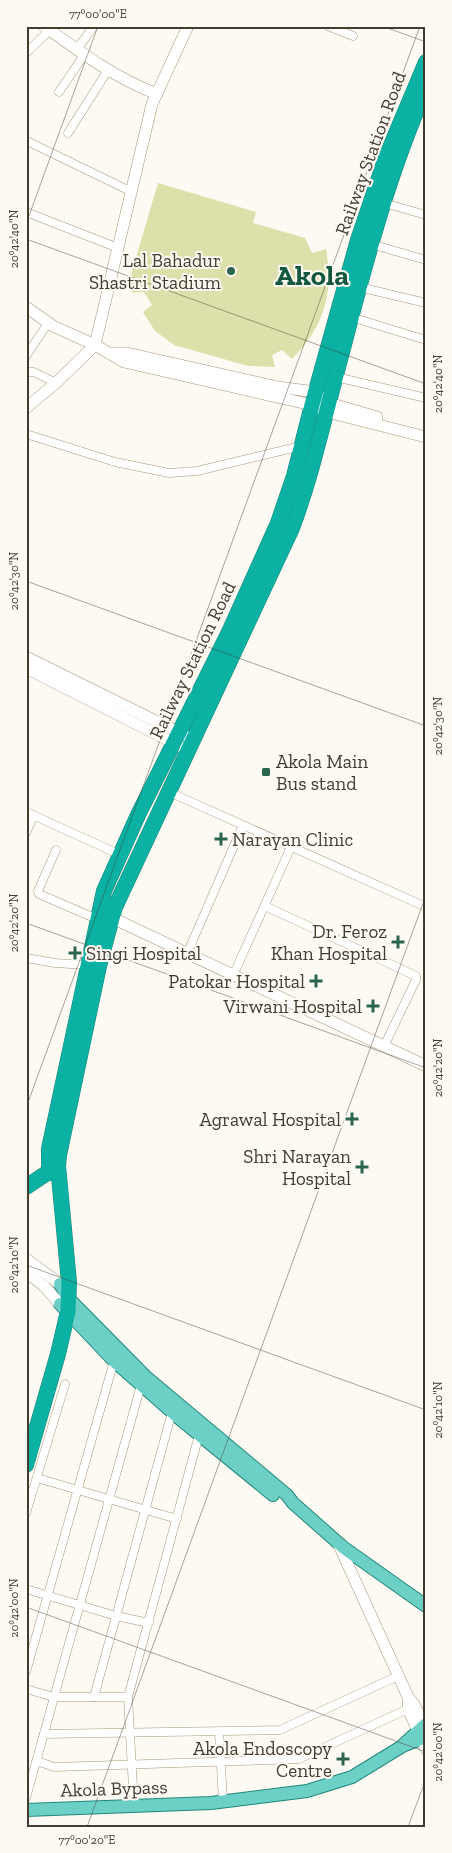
<svg xmlns="http://www.w3.org/2000/svg" width="452" height="1853" viewBox="0 0 452 1853" font-family="'Zilla Slab',serif">
<style>
.green{fill:#dde0ab}
.lines{fill:none;stroke-linecap:round;stroke-linejoin:round}
.street-casing{stroke:#a89778;stroke-width:9}
.secondary-casing{stroke:#a89778;stroke-width:12}
.primary-casing{stroke:#1f887a;stroke-width:14}
.highway-casing{stroke:#1f887a;stroke-width:16}
.street{stroke:#fff;stroke-width:8}
.secondary{stroke:#fff;stroke-width:11}
.primary{stroke:#6dd0c7;stroke-width:12}
.highway{stroke:#0bb1a2;stroke-width:15}
.ticks{fill:none;stroke:#433c2f;stroke-width:1;stroke-opacity:0.45}
.poi-dot{fill:#2c654d;stroke:#fdf9f3;stroke-width:2}
.labels{text-anchor:middle;stroke-width:4;stroke-linejoin:round;paint-order:stroke}
.street-label{font-size:19px;fill:#433c2f;stroke:#fdf9f3}
.poi-label{font-size:19px;fill:#433c2f;stroke:#fdf9f3;text-anchor:end}
.town-label{font-size:29px;font-weight:bold;fill:#12573e;stroke:#fdf9f3}
.neatline{fill:none;stroke:#433c2f;stroke-width:2}
.ticks-label{font-size:12px;text-anchor:middle;fill:#433c2f}
</style>
<rect width="100%" height="100%" fill="#fdf9f3"/>
<!-- green -->
<path class="green" d="M158,183L256,212L253,223L305,238L312,253L326,249C334,293 324,327 292,359L282,350L272,355L275,367L248,366L174,345L155,331L143,312L152,305L144,292L132,293L130,278Z"/>
<g class="lines">
<defs>
<g id="street">
<path d="M328,26L353,36"/>
<path d="M77,49L94,26"/>
<path d="M26,53L52,28"/>
<path d="M59,92L84,55"/>
<path d="M68,133L108,70"/>
<path d="M27,141L132,192"/>
<path d="M384,203L426,215"/>
<path d="M26,212L118,248"/>
<path d="M371,244L426,260"/>
<path d="M359,287L426,303"/>
<path d="M351,317L426,340"/>
<path d="M26,356L48,323"/>
<path d="M26,372H34L56,383"/>
<path d="M336,377L426,398"/>
<path d="M26,434L115,462L169,473L197,471L301,446"/>
<path d="M169,792L426,907"/>
<path d="M26,812L121,855"/>
<path d="M26,833L34,815"/>
<path d="M56,850L38,891L39,894L97,919"/>
<path d="M265,906L416,976V980L387,1040"/>
<path d="M190,947L243,825"/>
<path d="M26,958L55,963L87,965"/>
<path d="M236,969L291,847"/>
<path d="M37,1478L177,1519"/>
<path d="M26,1513L65,1384"/>
<path d="M26,1589L116,1616L149,1623"/>
<path d="M26,1672L114,1361"/>
<path d="M26,1689L54,1697H128"/>
<path d="M94,1697L172,1412"/>
<path d="M219,1732L223,1801"/>
<path d="M44,1734L280,1730L398,1676"/>
<path d="M37,1761L54,1767L299,1759L412,1707"/>
<path d="M26,1798L141,1385"/>
<path d="M134,1806L128,1697L199,1435"/>
</g>
<g id="secondary">
<path d="M44,26C80,52 115,78 157,94"/>
<path d="M26,307L53,326L95,345L152,104L188,26"/>
<path d="M111,353H127L278,387L315,392L329,403L377,417"/>
<path d="M26,408L56,383L95,345L124,362L312,405L327,412L426,437"/>
<path d="M26,657L186,736"/>
<path d="M26,668L180,746"/>
<path d="M106,915L426,1066"/>
<path d="M26,1259L60,1284"/>
<path d="M26,1272L44,1286L60,1304"/>
<path d="M338,1543L408,1697L415,1706L426,1729"/>
<path d="M408,1702L409,1711L426,1749"/>
</g>
<g id="primary">
<path d="M60,1284L69,1299L145,1376L287,1495L293,1503L344,1548L426,1606"/>
<path d="M60,1304L114,1361L180,1419L273,1495"/>
<path d="M405,1745L426,1737"/>
<path d="M26,1810L211,1803L307,1791L352,1777L401,1747L426,1724"/>
</g>
<g id="highway">
<path d="M49,1173V1149L104,891L138,815L230,630L278,523L294,476L312,405L358,240L386,157L426,62"/>
<path d="M26,1187L56,1167"/>
<path d="M26,1465L58,1354L68,1311L69,1282L58,1166L59,1155L99,966L115,907L292,528C309,483 320,436 332,390C359,289 383,185 426,89"/>
</g>
</defs>
<!-- street casing -->
<use href="#street" class="street-casing"/>
<!-- secondary casing -->
<use href="#secondary" class="secondary-casing"/>
<!-- primary casing -->
<use href="#primary" class="primary-casing"/>
<!-- highway casing -->
<use href="#highway" class="highway-casing"/>
<!-- street -->
<use href="#street" class="street"/>
<!-- secondary -->
<use href="#secondary" class="secondary"/>
<!-- primary -->
<use href="#primary" class="primary"/>
<!-- highway -->
<use href="#highway" class="highway"/>
</g>
<!-- ticks -->
<path class="ticks" d="M382,26L426,42M26,224L98,26M26,239L426,384M26,581L426,726M26,923L426,1068M26,1108L420,26M26,1265L426,1410M26,1607L426,1752M87,1827L426,895M408,1827L426,1779"/>
<!-- markers -->
<g class="poi-dot">
<circle cx="231" cy="271" r="5"/>
<rect x="261" y="767" width="10" height="10" rx="2.5"/>
<path d="M218.5 831.5h5v5h5v5h-5v5h-5v-5h-5v-5h5z"/>
<path d="M395.5 934.5h5v5h5v5h-5v5h-5v-5h-5v-5h5z"/>
<path d="M72.5 945.5h5v5h5v5h-5v5h-5v-5h-5v-5h5z"/>
<path d="M313.5 973.5h5v5h5v5h-5v5h-5v-5h-5v-5h5z"/>
<path d="M370.5 998.5h5v5h5v5h-5v5h-5v-5h-5v-5h5z"/>
<path d="M349.5 1111.5h5v5h5v5h-5v5h-5v-5h-5v-5h5z"/>
<path d="M359.5 1159.5h5v5h5v5h-5v5h-5v-5h-5v-5h5z"/>
<path d="M340.5 1751.5h5v5h5v5h-5v5h-5v-5h-5v-5h5z"/>
</g>
<g class="labels">
<!-- street labels -->
<g class="street-label">
<text transform="translate(370 153) rotate(-70)" y="7">Railway Station Road</text>
<text transform="translate(192 660) rotate(-64)" y="7">Railway Station Road</text>
<text transform="translate(114 1788) rotate(-2)" y="7">Akola Bypass</text>
</g>
<!-- poi labels -->
<g class="poi-label">
<text x="221" y="267">Lal Bahadur<tspan x="221" dy="22">Shastri Stadium</tspan></text>
<text x="276" y="768" text-anchor="start">Akola Main<tspan x="276" dy="22">Bus stand</tspan></text>
<text x="232" y="846" text-anchor="start">Narayan Clinic</text>
<text x="387" y="938">Dr. Feroz<tspan x="387" dy="22">Khan Hospital</tspan></text>
<text x="86" y="960" text-anchor="start">Singi Hospital</text>
<text x="305" y="988">Patokar Hospital</text>
<text x="362" y="1013">Virwani Hospital</text>
<text x="341" y="1126">Agrawal Hospital</text>
<text x="351" y="1163">Shri Narayan<tspan x="351" dy="22">Hospital</tspan></text>
<text x="332" y="1755">Akola Endoscopy<tspan x="332" dy="22">Centre</tspan></text>
</g>
<!-- town labels -->
<g class="town-label">
<text x="312" y="285">Akola</text>
</g>
</g>
<!-- border -->
<rect width="452" height="1853" fill="none" stroke="#fdf9f3" stroke-width="55"/>
<rect x="28" y="28" width="396" height="1798" class="neatline"/>
<g class="ticks-label">
<text x="98" y="18">77°00'00"E</text>
<text transform="translate(14 239) rotate(-90)" y="4">20°42'40"N</text>
<text transform="translate(438 384) rotate(-90)" y="4">20°42'40"N</text>
<text transform="translate(14 581) rotate(-90)" y="4">20°42'30"N</text>
<text transform="translate(438 726) rotate(-90)" y="4">20°42'30"N</text>
<text transform="translate(14 923) rotate(-90)" y="4">20°42'20"N</text>
<text transform="translate(438 1068) rotate(-90)" y="4">20°42'20"N</text>
<text transform="translate(14 1265) rotate(-90)" y="4">20°42'10"N</text>
<text transform="translate(438 1410) rotate(-90)" y="4">20°42'10"N</text>
<text transform="translate(14 1608) rotate(-90)" y="4">20°42'00"N</text>
<text transform="translate(438 1752) rotate(-90)" y="4">20°42'00"N</text>
<text x="87" y="1844">77°00'20"E</text>
</g>
</svg>
